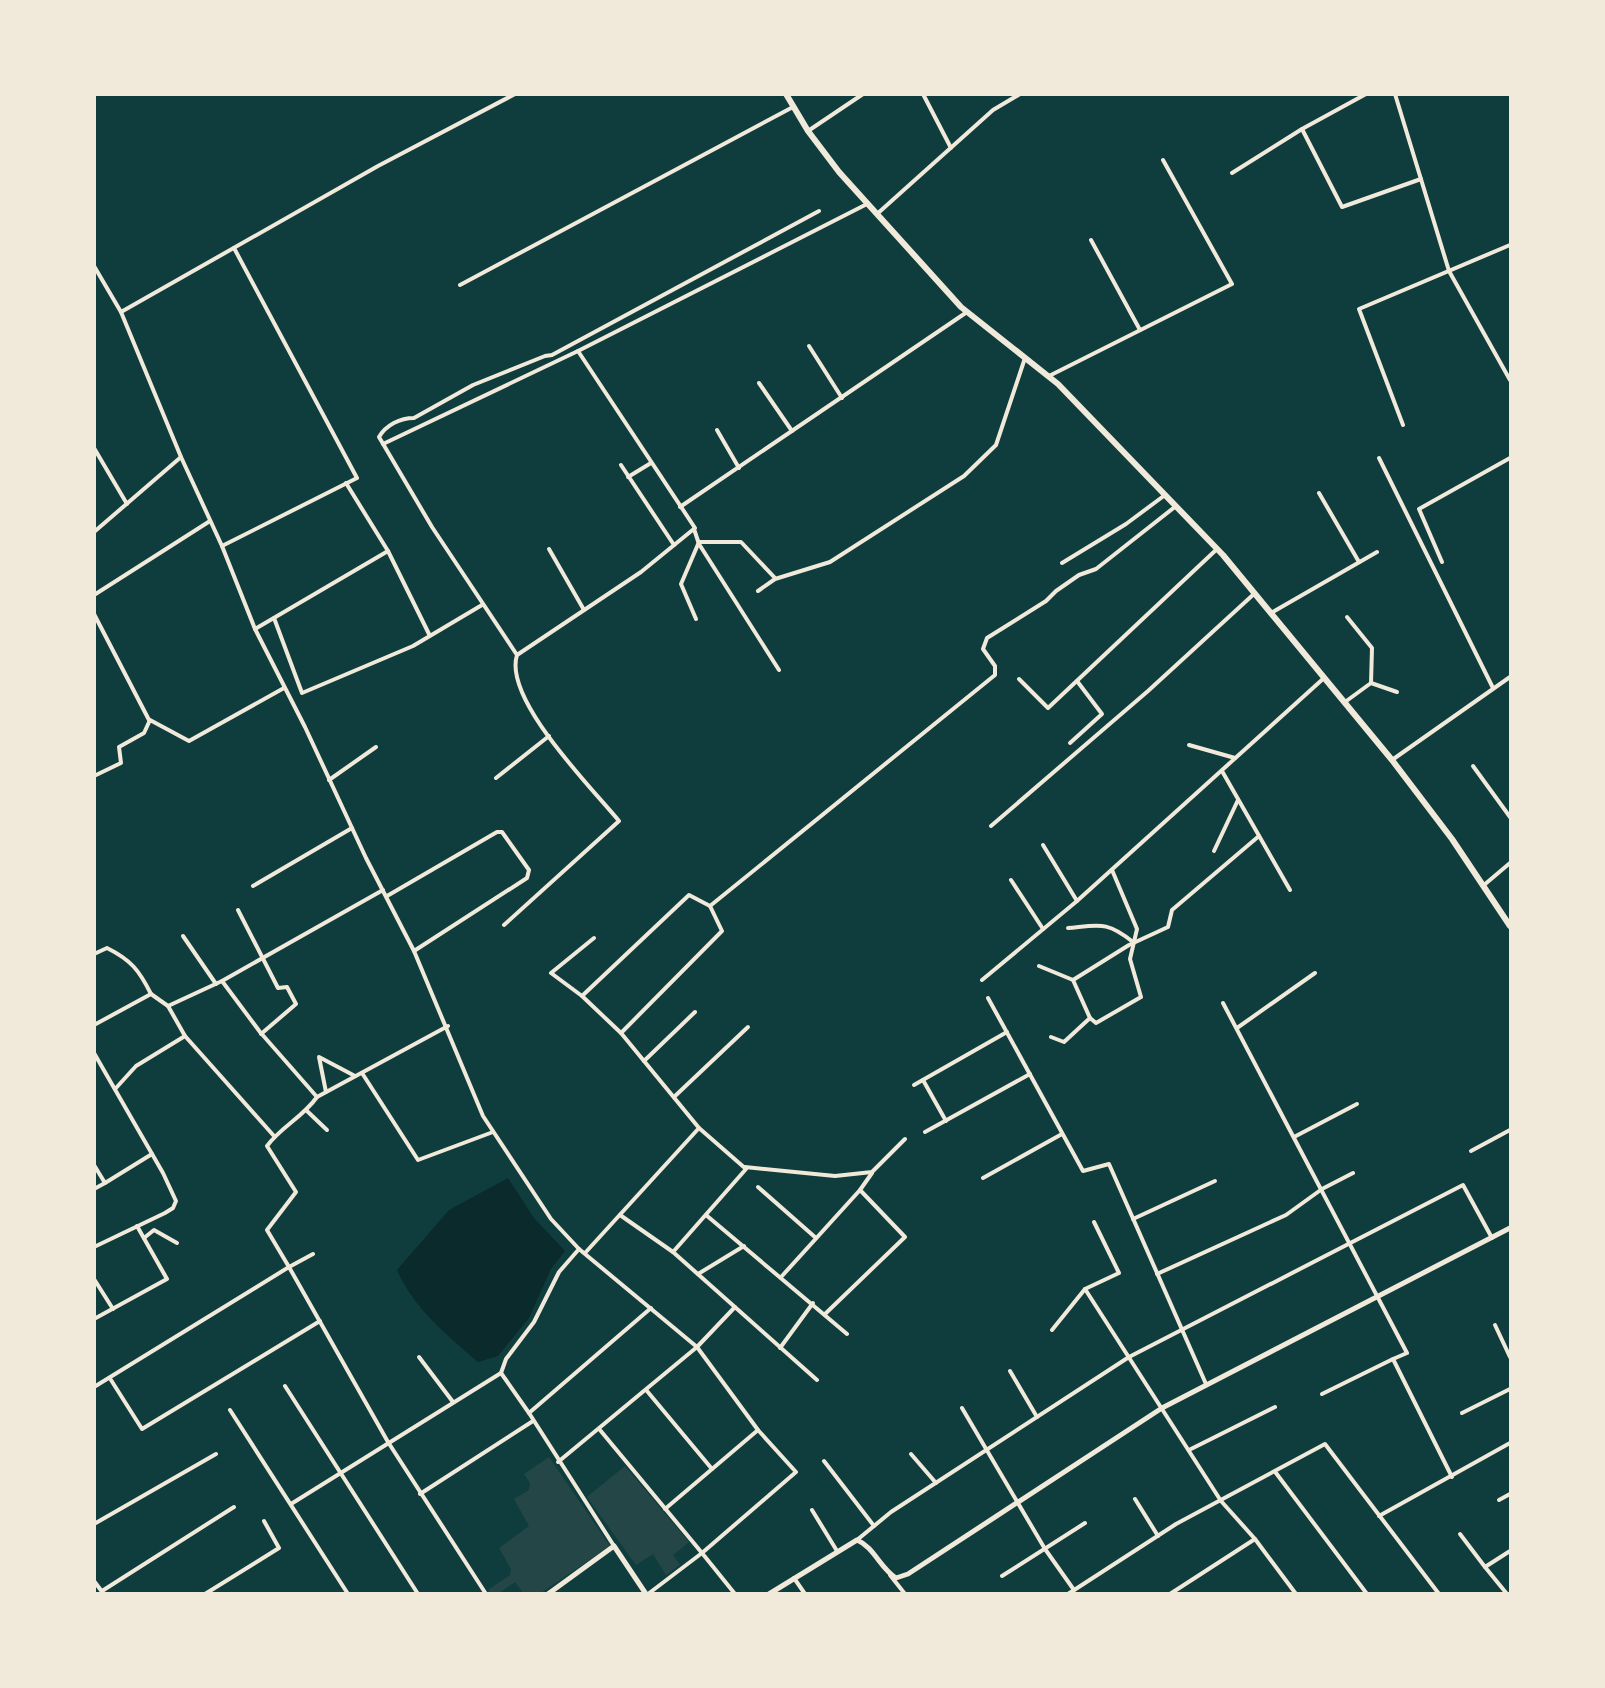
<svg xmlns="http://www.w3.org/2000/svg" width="1605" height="1688" viewBox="0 0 1605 1688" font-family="'Roboto Serif',serif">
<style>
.green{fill:#244646}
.water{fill:#0a2a2b}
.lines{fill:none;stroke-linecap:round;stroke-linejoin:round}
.minor{stroke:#f1e9da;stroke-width:4}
.tertiary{stroke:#f1e9da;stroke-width:5}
.primary{stroke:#f1e9da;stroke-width:6}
</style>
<rect width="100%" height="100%" fill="#0f3d3e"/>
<!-- green -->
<g class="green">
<path d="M549,1457L610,1546L541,1593H523L515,1582L499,1593H490L488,1590L510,1575L511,1569L499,1548L529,1526L514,1499L529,1490L530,1483L524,1474Z"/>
<path d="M625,1466L689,1542L673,1555L680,1565L666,1575L653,1554L636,1565L587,1497Z"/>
</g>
<!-- water -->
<path class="water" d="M508,1178L534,1218L565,1251L551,1269L529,1318L498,1356L478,1362C447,1335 414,1309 397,1270L449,1210Z"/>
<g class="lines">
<!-- minor -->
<g class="minor">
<path d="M923,94L951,148"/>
<path d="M1395,94L1449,271L1510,380"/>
<path d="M1302,129L1342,207L1421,179"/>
<path d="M808,131L863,94"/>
<path d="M1232,173L1302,129L1366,94"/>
<path d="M877,214L993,110L1020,94"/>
<path d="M1091,240L1140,330"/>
<path d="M94,266L121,312L181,457"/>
<path d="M460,285L793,107"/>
<path d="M121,312L378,166L515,94"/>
<path d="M809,346L842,398"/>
<path d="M1049,376L1232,284L1163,160"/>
<path d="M759,383L792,431"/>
<path d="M1403,425L1359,309L1510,245"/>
<path d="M717,430L739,468"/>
<path d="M383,444L578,351L867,204"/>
<path d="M94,448L127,504"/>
<path d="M1379,458L1493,688"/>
<path d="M621,465L674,545"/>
<path d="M628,477L651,463"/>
<path d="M346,483L388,551L429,634"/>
<path d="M1319,493L1359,562"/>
<path d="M680,507L967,312"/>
<path d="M694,529L699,544L779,670"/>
<path d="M94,532L181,457L222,546L255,629L305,727L366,858L414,951L483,1116L551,1219L579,1249L697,1347L758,1430L796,1472L702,1553L735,1594"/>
<path d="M222,546L357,478L234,248"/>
<path d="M549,549L584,610"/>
<path d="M1442,562L1419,509L1510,458"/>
<path d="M1062,563L1126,524L1165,495"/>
<path d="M758,591L775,579L830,562L964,476L996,445L1025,358"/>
<path d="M94,595L210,521"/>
<path d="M1271,613L1377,552"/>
<path d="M94,614L149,720"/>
<path d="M1347,617L1372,648L1371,683L1397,692"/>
<path d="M274,618L302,693L413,646L482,605"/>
<path d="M696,619L681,584L699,542H741L775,578"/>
<path d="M255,629L388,551"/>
<path d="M517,655L432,527L379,437C386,425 400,418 414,418L473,385L545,356L552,355L819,211"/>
<path d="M1019,679L1048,708L1217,549"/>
<path d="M1345,702L1371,683"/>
<path d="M1070,743L1102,714L1077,681"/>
<path d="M1189,745L1235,758"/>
<path d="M1392,760L1510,677"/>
<path d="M1473,766L1510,817"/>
<path d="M1222,771L1290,890"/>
<path d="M94,776L121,763L119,747L144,733L150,720L189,741L284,688"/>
<path d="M496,778L549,736"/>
<path d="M329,780L376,747"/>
<path d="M991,826L1148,691L1255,593"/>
<path d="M1043,845L1077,901"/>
<path d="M1214,851L1238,800"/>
<path d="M1011,880L1043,929"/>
<path d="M1484,885L1510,863"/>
<path d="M253,886L352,828"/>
<path d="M387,896L497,832H502L529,870L527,878L414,951"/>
<path d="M238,910L278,988L287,987L296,1004L261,1034"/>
<path d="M504,925L619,821C591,787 503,699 517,655L641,572L695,528L578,351"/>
<path d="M1068,928C1100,925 1107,921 1133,942"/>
<path d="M183,936L216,984"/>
<path d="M594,938L551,973L582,996L621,1033L699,1128L746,1169L673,1252L817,1380"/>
<path d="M94,954L107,948C131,960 139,970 151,994"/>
<path d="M1039,966L1073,980L1090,1018"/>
<path d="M982,980L1077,901L1324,678"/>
<path d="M1073,980L1129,945L1168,927L1172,910L1259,836"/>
<path d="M222,981L260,1032L317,1097"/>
<path d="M582,996L689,895L710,906L995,675V666L983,649L987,638L1046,601L1056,591L1079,575L1096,569L1176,506"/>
<path d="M988,998L1083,1171L1109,1164L1206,1384"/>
<path d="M1223,1003L1407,1353L1393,1359"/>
<path d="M168,1006L222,981L383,890"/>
<path d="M94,1025L151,994L168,1006L185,1036L274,1136"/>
<path d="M1237,1028L1315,973"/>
<path d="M621,1033L722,931L710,906"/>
<path d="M1051,1037L1064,1042L1090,1018L1096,1023L1141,997L1130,959L1137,929L1112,870"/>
<path d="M94,1053L163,1173L176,1201L173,1208L165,1213L94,1247"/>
<path d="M644,1061L695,1012"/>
<path d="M362,1073L418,1160L493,1132"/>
<path d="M923,1080L946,1121"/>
<path d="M914,1085L1007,1032"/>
<path d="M116,1088L136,1066L185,1036"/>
<path d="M326,1092L319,1057L355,1076"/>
<path d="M674,1097L748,1027"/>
<path d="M307,1111L327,1130"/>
<path d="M925,1132L1030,1074"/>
<path d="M1294,1137L1357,1104"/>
<path d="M1471,1151L1510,1130"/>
<path d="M94,1165L105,1183L94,1189"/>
<path d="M745,1167L835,1176L872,1172L905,1139"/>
<path d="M983,1178L1062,1134"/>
<path d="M105,1183L152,1154"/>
<path d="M758,1187L816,1238"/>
<path d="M620,1215L673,1252"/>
<path d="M706,1215L847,1334"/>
<path d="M1133,1219L1215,1181"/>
<path d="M144,1238L154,1230L177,1243"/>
<path d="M585,1253L699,1128"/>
<path d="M313,1254L289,1267L388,1442L486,1594"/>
<path d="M698,1274L744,1246"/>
<path d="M1157,1274L1286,1215L1322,1189L1353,1173"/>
<path d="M782,1276L860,1190L872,1173"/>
<path d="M94,1279L113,1309"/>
<path d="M1085,1289L1221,1501L1255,1539L1296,1594"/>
<path d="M825,1314L905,1237L860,1190"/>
<path d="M94,1319L167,1279L137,1226"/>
<path d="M1495,1325L1510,1357"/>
<path d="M1052,1330L1085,1289L1119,1273L1094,1222"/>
<path d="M780,1348L813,1303"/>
<path d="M419,1357L453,1402"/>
<path d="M1010,1371L1037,1417"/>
<path d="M111,1380L142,1429L320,1321"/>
<path d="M285,1386L418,1594"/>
<path d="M94,1387L289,1267L267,1230L296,1192L267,1146C281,1127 303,1117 317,1097L448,1026"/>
<path d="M647,1391L712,1469"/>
<path d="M1322,1394L1393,1359L1452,1477"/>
<path d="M962,1408L1045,1549L1074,1590"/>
<path d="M230,1410L348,1594"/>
<path d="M529,1413L501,1373L506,1359L534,1322L559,1272L579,1249"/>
<path d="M1462,1413L1510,1389"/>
<path d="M600,1430L702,1553L648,1594"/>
<path d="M1189,1450L1275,1407"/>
<path d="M911,1454L936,1483"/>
<path d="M824,1461L874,1526"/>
<path d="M558,1462L697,1347L735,1307"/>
<path d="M1276,1473L1367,1594"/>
<path d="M420,1494L533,1421"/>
<path d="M1135,1499L1158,1536"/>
<path d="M1499,1500L1510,1494"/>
<path d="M291,1504L501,1373"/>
<path d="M665,1509L758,1430"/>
<path d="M812,1510L837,1551"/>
<path d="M1379,1516L1510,1443"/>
<path d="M94,1524L216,1454"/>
<path d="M1460,1534L1485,1567"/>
<path d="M857,1540L891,1512L1129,1357L1463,1185L1492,1238"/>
<path d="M614,1546L529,1413L651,1308"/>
<path d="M890,1575L905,1594"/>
<path d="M1002,1576L1085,1523"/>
<path d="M794,1578L805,1594"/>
<path d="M94,1581L103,1593"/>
<path d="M102,1591L234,1507"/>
<path d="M205,1594L279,1548L264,1521"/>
<path d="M1068,1594L1176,1524L1325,1444L1439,1594"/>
<path d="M1170,1594L1255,1539"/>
<path d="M1507,1594L1485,1567L1510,1551"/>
</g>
<!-- tertiary -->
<g class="tertiary">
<path d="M548,1594L614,1546L646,1594"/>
<path d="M769,1594L857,1540C874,1547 880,1568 896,1578L908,1574L1162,1408L1510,1228"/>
</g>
<!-- primary -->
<path class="primary" d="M786,94L808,131L839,172L961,307L1058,384L1223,555L1392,760L1452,839L1510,926"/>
</g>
<!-- border -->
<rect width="1605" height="1688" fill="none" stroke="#f1e9da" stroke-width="192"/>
</svg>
